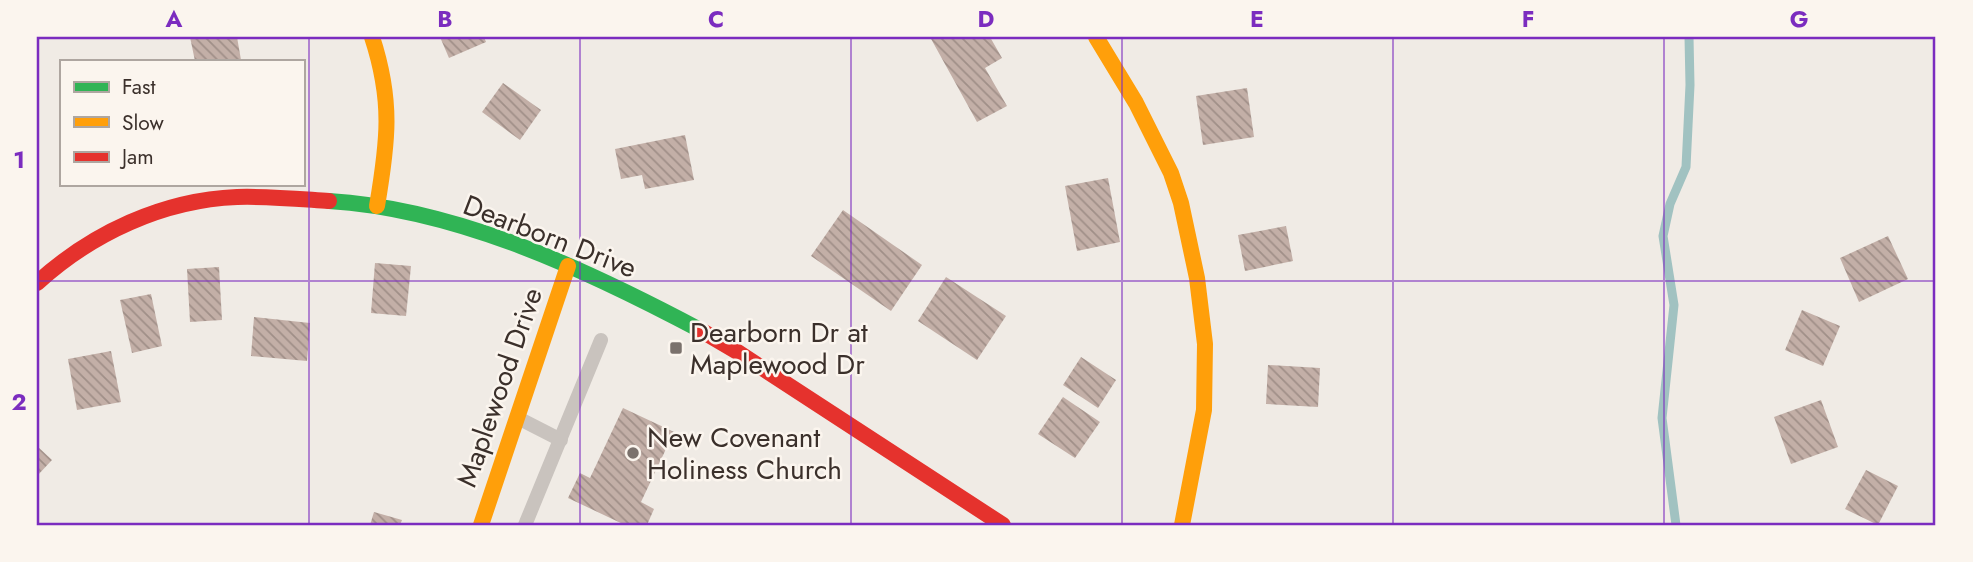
<svg xmlns="http://www.w3.org/2000/svg" width="1973" height="562" viewBox="0 0 1973 562" font-family="Jost,sans-serif">
<style>
.lines{fill:none;stroke-linecap:round;stroke-linejoin:round}
.stream{stroke:#a1c2c1;stroke-width:9}
.building{fill:url(#building-back-hatch)}
.lane{stroke:#c9c3be;stroke-width:14}
.fast{stroke:#30b455;stroke-width:16}
.slow{stroke:#ff9f0a;stroke-width:16}
.jam{stroke:#e5322d;stroke-width:16}
.grid{fill:none;stroke:#7b2cbf;stroke-width:2;stroke-opacity:0.55}
.poi-dot{fill:#7a716c;stroke:#fbf5ee;stroke-width:2.5}
.labels{text-anchor:middle;stroke-width:5;stroke-linejoin:round;paint-order:stroke}
.street-label{font-size:28px;fill:#3b302b;stroke:#fbf5ee}
.poi-label{font-size:28px;fill:#3b302b;stroke:#fbf5ee;text-anchor:start}
.neatline{fill:none;stroke:#7b2cbf;stroke-width:2.5}
.grid-label{font-size:23px;text-anchor:middle;font-weight:bold;fill:#7b2cbf}
</style>
<defs>
<pattern id="building-back-hatch" width="6" height="6" patternUnits="userSpaceOnUse" patternTransform="scale(1.75)"><rect width="6" height="6" fill="#c3afa7"/><path d="M-1 5l2 2M0 0l6 6M5-1l2 2" fill="none" stroke="#a08f88"/></pattern>
</defs>
<rect width="100%" height="100%" fill="#f0ebe5"/>
<g class="lines">
<!-- stream -->
<path class="stream" d="M1676,525L1662,418L1674,305L1663,236L1670,204L1686,167L1690,85L1689,37"/>
</g>
<!-- building -->
<g class="building">
<path d="M190,37H237L241,60L195,61Z"/>
<path d="M440,37H484L486,42L449,58Z"/>
<path d="M930,37H990L1002,58L985,68L1007,106L977,122Z"/>
<path d="M503,83L541,110L520,140L482,112Z"/>
<path d="M1247,88L1254,137L1203,145L1196,96Z"/>
<path d="M685,135L694,180L645,189L642,175L621,179L615,149Z"/>
<path d="M1108,178L1120,242L1077,251L1065,186Z"/>
<path d="M843,210L922,265L891,311L811,256Z"/>
<path d="M1286,226L1293,261L1245,271L1238,235Z"/>
<path d="M1888,236L1908,279L1859,302L1840,258Z"/>
<path d="M375,263L411,266L406,316L371,313Z"/>
<path d="M219,267L222,320L190,322L187,269Z"/>
<path d="M946,277L1006,316L977,360L918,321Z"/>
<path d="M151,294L162,346L132,353L120,300Z"/>
<path d="M1802,310L1840,326L1823,366L1785,350Z"/>
<path d="M254,317L310,323L307,361L251,356Z"/>
<path d="M111,351L121,402L77,410L68,359Z"/>
<path d="M1081,357L1116,380L1098,408L1063,385Z"/>
<path d="M1268,365L1320,368L1318,407L1266,404Z"/>
<path d="M1063,397L1100,422L1075,458L1038,434Z"/>
<path d="M1821,400L1838,447L1791,464L1774,417Z"/>
<path d="M623,408L674,432L641,502L654,509L647,525H625L568,498L580,473L590,478Z"/>
<path d="M37,446L52,460L37,476Z"/>
<path d="M1866,470L1898,486L1878,525L1845,509Z"/>
<path d="M374,512L402,520L400,525H370Z"/>
</g>
<g class="lines">
<!-- lane -->
<g class="lane">
<path d="M518,418L561,440"/>
<path d="M525,525L601,340"/>
</g>
<!-- fast -->
<path class="fast" d="M329,201C459,209 589,271 702,331"/>
<!-- slow -->
<g class="slow">
<path d="M372,37C393,101 388,141 377,206"/>
<path d="M1096,37L1136,103L1171,173L1181,203L1197,278L1205,344L1204,410L1182,525"/>
<path d="M481,525L568,266"/>
</g>
<!-- jam -->
<g class="jam">
<path d="M37,283C92,233 163,200 237,197C268,196 299,199 329,201"/>
<path d="M702,331L736,351L1003,525"/>
</g>
</g>
<!-- grid -->
<path class="grid" d="M309,37V525M580,37V525M851,37V525M1122,37V525M1393,37V525M1664,37V525M37,281H1936"/>
<!-- markers -->
<g class="poi-dot">
<rect x="669" y="341" width="14" height="14" rx="3.5"/>
<circle cx="633" cy="453" r="7"/>
</g>
<g class="labels">
<!-- street labels -->
<g class="street-label">
<text transform="translate(550 236) rotate(21)" y="10">Dearborn Drive</text>
<text transform="translate(499 387) rotate(-71)" y="10">Maplewood Drive</text>
</g>
<!-- poi labels -->
<g class="poi-label">
<text x="690" y="342">Dearborn Dr at<tspan x="690" dy="32">Maplewood Dr</tspan></text>
<text x="647" y="447">New Covenant<tspan x="647" dy="32">Holiness Church</tspan></text>
</g>
</g>
<!-- border -->
<rect width="1973" height="562" fill="none" stroke="#fbf5ee" stroke-width="77"/>
<!-- legend -->
<rect x="60" y="60" width="245" height="126" fill="#fbf5ee" stroke="#aea6a0" stroke-width="2"/>
<rect x="74" y="82" width="35" height="10" fill="#30b455" stroke="#aea6a0" stroke-width="2"/>
<text x="122" y="94" font-size="21" fill="#3b302b">Fast</text>
<rect x="74" y="117" width="35" height="10" fill="#ff9f0a" stroke="#aea6a0" stroke-width="2"/>
<text x="122" y="130" font-size="21" fill="#3b302b">Slow</text>
<rect x="74" y="152" width="35" height="10" fill="#e5322d" stroke="#aea6a0" stroke-width="2"/>
<text x="122" y="164" font-size="21" fill="#3b302b">Jam</text>
<rect x="38" y="38" width="1896" height="486" class="neatline"/>
<g class="grid-label">
<text x="174" y="27">A</text>
<text x="445" y="27">B</text>
<text x="716" y="27">C</text>
<text x="986" y="27">D</text>
<text x="1257" y="27">E</text>
<text x="1528" y="27">F</text>
<text x="1799" y="27">G</text>
<text x="19" y="168">1</text>
<text x="19" y="410">2</text>
</g>
</svg>
